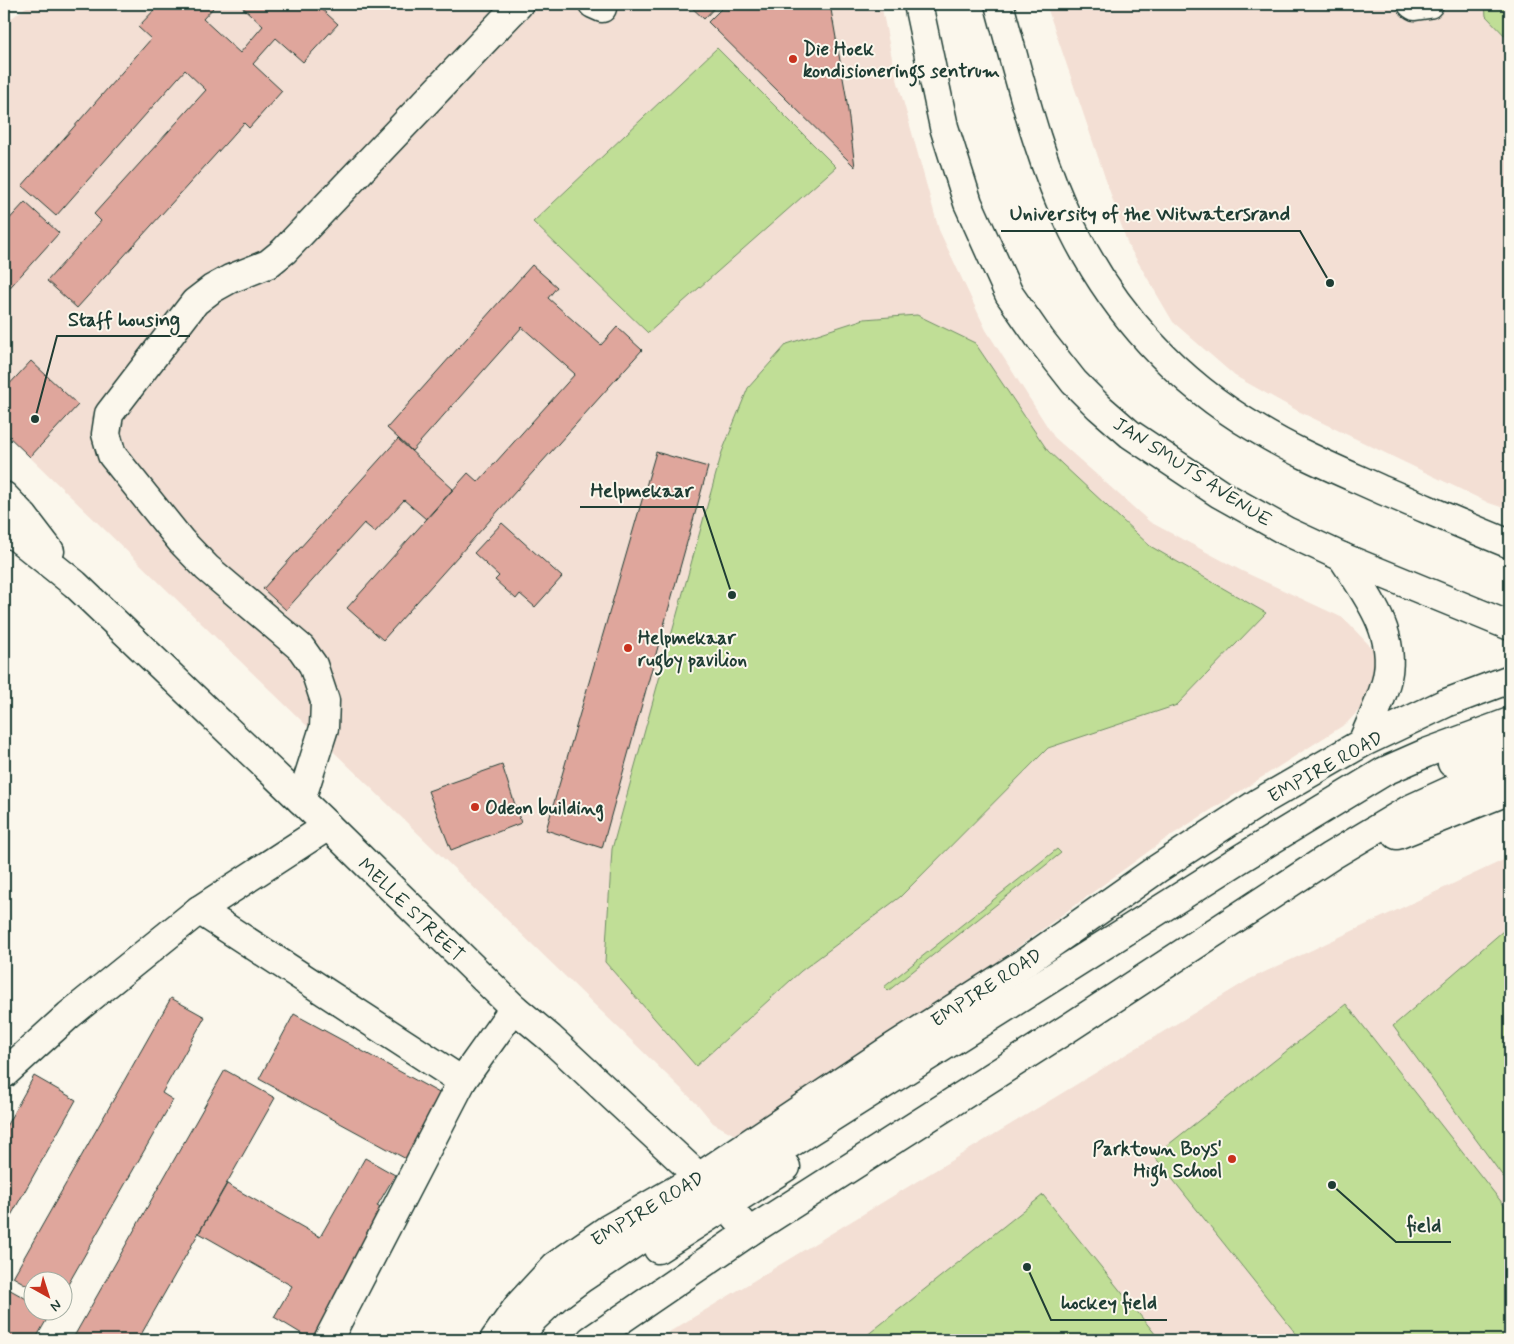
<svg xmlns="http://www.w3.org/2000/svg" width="1514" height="1344" viewBox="0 0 1514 1344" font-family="Mynerve,sans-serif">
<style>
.built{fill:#f3dfd4}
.green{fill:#c0de96;stroke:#708e65}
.building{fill:#dfa69c;stroke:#1f3d34}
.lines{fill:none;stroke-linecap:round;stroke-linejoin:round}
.minor-casing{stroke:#1f3d34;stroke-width:31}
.major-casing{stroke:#1f3d34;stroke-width:31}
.minor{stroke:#fbf7ec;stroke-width:28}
.major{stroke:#fbf7ec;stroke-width:28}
.poi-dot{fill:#c8321e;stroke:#fbf7ec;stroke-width:2}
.labels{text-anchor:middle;stroke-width:4;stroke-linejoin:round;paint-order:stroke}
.poi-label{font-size:19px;font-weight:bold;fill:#1f3d34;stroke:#fbf7ec;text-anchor:start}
.street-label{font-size:19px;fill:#1f3d34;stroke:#fbf7ec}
.leader{fill:none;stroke:#1f3d34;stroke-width:2}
.callout-dot{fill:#1f3d34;stroke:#fbf7ec;stroke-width:2}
.callout-label{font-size:20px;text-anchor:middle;font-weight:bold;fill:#1f3d34;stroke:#fbf7ec;stroke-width:4;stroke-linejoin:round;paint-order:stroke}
</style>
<rect width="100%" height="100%" fill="#fbf7ec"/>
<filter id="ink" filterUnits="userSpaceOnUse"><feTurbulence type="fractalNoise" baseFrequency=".02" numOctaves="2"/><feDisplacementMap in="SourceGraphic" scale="10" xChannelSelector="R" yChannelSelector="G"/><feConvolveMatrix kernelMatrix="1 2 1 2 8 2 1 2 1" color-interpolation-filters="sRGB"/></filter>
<g filter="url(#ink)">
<!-- built -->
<g class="built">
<path d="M30,4H881L894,68L939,230L986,330L1054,437L1150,522L1242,571L1343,618L1375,651L1372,696L1347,723L1164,840L999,961L821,1088L742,1139L713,1123L699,1106L4,432V24Z"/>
<path d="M1046,4H1510V510L1489,503L1298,411L1235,376L1173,322L1128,245Z"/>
<path d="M1510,857V1340H656L1250,979Z"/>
</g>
<!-- green -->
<g class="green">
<path d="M1485,4H1510V41L1486,16Z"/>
<path d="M717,48L836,167L648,333L533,222Z"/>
<path d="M917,315L975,343L1048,451L1150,546L1266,613L1177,705L1048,748L900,897L801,971L696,1066L605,962L612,849L722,452L748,388L787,344L864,319Z"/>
<path d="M1057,849L1061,853L888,991L884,987Z"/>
<path d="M1510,925V1186L1393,1026Z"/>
<path d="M1346,1004L1510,1213V1340H1301L1154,1156Z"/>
<path d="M1043,1195L1160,1340H861Z"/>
</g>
<!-- building -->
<g class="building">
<path d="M160,4H209L213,8L203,19L240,53L263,26L239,4H316L338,24L303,62L276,38L253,64L282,91L249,128L244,123L77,308L47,281L101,221L94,214L206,90L185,70L56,216L22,186L151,39L138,27Z"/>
<path d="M688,4H718L704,19Z"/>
<path d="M726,4H830L846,95L855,167L708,22Z"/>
<path d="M25,202L59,233L4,294V225Z"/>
<path d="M532,265L557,287L548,298L601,345L617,327L642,350L383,640L347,608L468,473L478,482L575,374L522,327L412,451L387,428Z"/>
<path d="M31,361L78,405L30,457L4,432V390Z"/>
<path d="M398,439L453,489L426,519L404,500L375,532L364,523L286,610L263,589Z"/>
<path d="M656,452L708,467L602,848L546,830Z"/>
<path d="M502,523L562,577L535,607L520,594L516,599L495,580L499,576L474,553Z"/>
<path d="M502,765L521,823L451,850L428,791Z"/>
<path d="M171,998L205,1017L162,1093L173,1100L62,1295V1282H32V1288L13,1277Z"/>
<path d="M294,1014L443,1095L408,1160L259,1079Z"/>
<path d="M225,1070L275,1098L138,1340H72Z"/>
<path d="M34,1076L76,1100L4,1228V1130Z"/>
<path d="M365,1158L395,1175L377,1206L386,1211L312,1340L274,1317L292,1286L199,1233L227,1184L320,1237Z"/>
<path d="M5,1287L32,1302V1312H51L35,1340H4V1290Z"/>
</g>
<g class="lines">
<defs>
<g id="minor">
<path d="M593,4L602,8"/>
<path d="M1412,4L1415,6L1429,4"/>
<path d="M4,496L24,517L50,551"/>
<path d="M4,527L75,584L328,826L514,1008L550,1038L699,1177L727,1206L749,1232"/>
<path d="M1452,763L1472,755L1510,744"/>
<path d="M301,800L324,728L325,701L313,665L301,648L207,568L181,541L112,455L106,434L109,414L195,302L212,289L230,279L268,264L284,251L519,4"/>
<path d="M199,910L462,1081"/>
<path d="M4,1074L69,1015L199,910L328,826"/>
<path d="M658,1249L786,1167"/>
<path d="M328,1340L462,1081L514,1008"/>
<path d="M517,1340L534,1318L555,1298L582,1278L713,1191L775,1153L1240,859L1385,771L1426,753L1510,722"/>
</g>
<g id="major">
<path d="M918,4L944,127L968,203L1009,294L1041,340L1074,382L1099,407L1130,434L1220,494L1286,531L1342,557L1510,626"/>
<path d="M999,4C1020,80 1038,159 1073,230C1114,313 1177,382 1257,429C1296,453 1340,471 1382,490C1425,508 1467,527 1510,544"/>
<path d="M1342,557C1365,593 1397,632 1387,678C1382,700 1371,721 1362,743"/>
<path d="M1397,835L1510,790"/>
<path d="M494,1340L518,1306L555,1266L608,1229L699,1177L889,1050L1024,963L1157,869L1258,803L1362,743L1446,703L1510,679"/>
<path d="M591,1340L749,1232L1070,1027L1331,856L1410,809L1469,782L1510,767"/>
</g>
</defs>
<!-- minor casing -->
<use href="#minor" class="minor-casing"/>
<!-- major casing -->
<use href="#major" class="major-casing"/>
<!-- minor -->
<use href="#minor" class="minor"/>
<!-- major -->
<use href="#major" class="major"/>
</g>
</g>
<!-- markers -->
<g class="poi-dot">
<circle cx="793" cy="59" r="5"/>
<circle cx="628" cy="648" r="5"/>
<circle cx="475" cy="807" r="5"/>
<circle cx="1232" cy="1159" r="5"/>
</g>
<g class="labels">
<!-- poi labels -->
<g class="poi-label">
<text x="803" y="55">Die Hoek<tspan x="803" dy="22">kondisionerings sentrum</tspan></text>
<text x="638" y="644">Helpmekaar<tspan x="638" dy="22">rugby pavilion</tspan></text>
<text x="485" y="814">Odeon building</text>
<text x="1222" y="1155" text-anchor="end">Parktown Boys'<tspan x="1222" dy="22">High School</tspan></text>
</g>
<!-- street labels -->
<g class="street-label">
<text transform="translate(1193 471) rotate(33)" y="7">JAN SMUTS AVENUE</text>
<text transform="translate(1325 766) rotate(-29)" y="7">EMPIRE ROAD</text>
<text transform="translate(412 909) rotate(44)" y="7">MELLE STREET</text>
<text transform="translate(986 987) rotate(-33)" y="7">EMPIRE ROAD</text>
<text transform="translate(647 1208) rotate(-31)" y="7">EMPIRE ROAD</text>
</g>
</g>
<!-- callouts -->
<path class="leader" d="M1330 283L1300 231H1001M35 419L57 336H190M732 595L703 507H580M1332 1185L1396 1242H1451M1027 1267L1051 1320H1167"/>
<g class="callout-dot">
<circle cx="1330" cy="283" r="5"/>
<circle cx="35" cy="419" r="5"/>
<circle cx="732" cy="595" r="5"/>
<circle cx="1332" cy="1185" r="5"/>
<circle cx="1027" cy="1267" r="5"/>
</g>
<g class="callout-label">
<text x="1150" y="220">University of the Witwatersrand</text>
<text x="124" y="326">Staff housing</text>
<text x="642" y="497">Helpmekaar</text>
<text x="1424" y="1232">field</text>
<text x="1109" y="1309">hockey field</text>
</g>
<!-- margin -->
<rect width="1514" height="1344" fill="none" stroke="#fbf7ec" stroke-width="20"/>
<rect x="10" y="10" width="1494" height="1324" fill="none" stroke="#1f3d34" stroke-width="2" filter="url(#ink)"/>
<!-- north arrow -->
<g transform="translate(48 1296) rotate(141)"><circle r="24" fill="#fbf7ec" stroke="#a3ada2"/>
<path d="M0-4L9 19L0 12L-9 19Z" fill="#c8321e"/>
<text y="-8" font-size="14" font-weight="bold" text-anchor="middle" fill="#1f3d34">N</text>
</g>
</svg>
